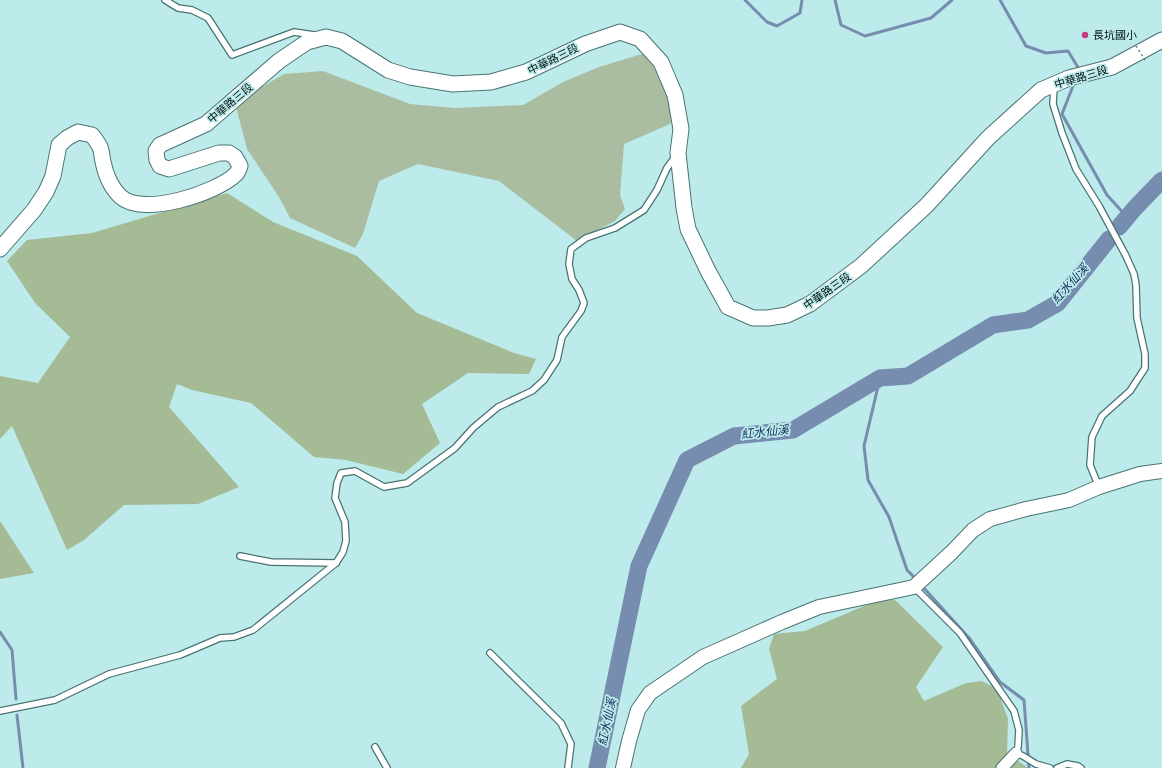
<svg xmlns="http://www.w3.org/2000/svg" width="1162" height="768" viewBox="0 0 1162 768" font-family="Poppins,'Noto Sans TC',sans-serif">
<style>
.green{fill:#abbda0}
.forest{fill:#a4bb95}
.lines{fill:none;stroke-linecap:round;stroke-linejoin:round}
.stream{stroke:#768daf;stroke-width:3}
.river{stroke:#768daf;stroke-width:17}
.service-casing{stroke:#497373;stroke-width:8}
.minor-casing{stroke:#497373;stroke-width:13}
.tertiary-casing{stroke:#497373;stroke-width:16}
.secondary-casing{stroke:#497373;stroke-width:17}
.service{stroke:#fff;stroke-width:5.5}
.minor{stroke:#fff;stroke-width:11}
.tertiary{stroke:#fff;stroke-width:14}
.secondary{stroke:#fff;stroke-width:15}
.path-bridge{stroke:#628080;stroke-width:1.5;stroke-dasharray:2 3;stroke-linecap:butt}
.poi-dot{fill:#c13d82;stroke:#bdebeb;stroke-width:1.5}
.labels{text-anchor:middle;stroke-width:3.5;stroke-linejoin:round;paint-order:stroke}
.poi-label{font-size:11px;fill:#010f0f;stroke:#bdebeb;text-anchor:start}
.street-label{font-size:11px;fill:#010f0f;stroke:#bdebeb}
.water-label{font-size:12px;font-style:italic;fill:#102e5b;stroke:#bdebeb}
</style>
<rect width="100%" height="100%" fill="#bdebeb"/>
<!-- green -->
<path class="green" d="M645,53L668,90L672,119L670,124L624,144L620,195L625,209L615,221L577,241L499,181L418,164L379,181L363,234L355,248L290,218L279,197L247,149L236,107L253,92L284,74L323,71L410,104L455,108L523,105L563,82L599,67Z"/>
<!-- forest -->
<g class="forest">
<path d="M227,193L273,222L357,256L417,313L514,353L536,359L529,374L468,373L422,404L440,443L403,474L346,460L314,457L251,403L192,390L177,384L169,407L239,487L198,504L124,505L84,540L67,550L12,426L0,439V376L38,383L70,337L35,303L7,261L27,240L92,233Z"/>
<path d="M0,521L34,573L0,579Z"/>
<path d="M878,600H895L943,647L916,687L924,701L966,683L982,681L997,689L1008,719L1007,753L1028,768H741L749,754L741,706L777,679L769,649L774,634L805,631Z"/>
</g>
<g class="lines">
<!-- stream -->
<g class="stream">
<path d="M745,0L767,22L777,26L800,13L802,0"/>
<path d="M835,0L841,25L865,36L931,18L952,0"/>
<path d="M1000,0L1026,46L1046,53L1068,51L1079,69"/>
<path d="M1073,86L1062,114L1107,195L1127,217"/>
<path d="M880,378L864,446L868,480L889,517L907,570L917,580"/>
<path d="M922,586L970,639L1000,682L1024,700L1029,768"/>
<path d="M0,632L12,650L16,699"/>
<path d="M17,715L23,768"/>
</g>
<!-- river -->
<g class="river">
<path d="M1119,227L1134,209L1162,180"/>
<path d="M597,768L639,566L687,460L734,436L793,430L880,378L908,376L993,325L1028,320L1058,303L1109,239"/>
</g>
<defs>
<g id="service">
<path d="M165,0L178,8L192,10L208,18L232,55L294,32L314,35"/>
<path d="M1054,87L1053,104L1062,133L1076,169L1099,206L1126,256L1134,274L1136,285L1137,318L1145,354V368L1130,391L1102,416L1092,437L1090,465L1099,487"/>
<path d="M240,556L271,562L336,563"/>
<path d="M914,587L960,633L1014,711L1019,730L1018,747L1016,753L1023,756L1036,764L1050,768"/>
<path d="M490,653L561,723L571,744L568,768"/>
<path d="M0,711L55,700L109,674L180,655L220,638L234,637L253,630L336,563L343,552L346,541L345,522L335,498L337,483L341,473L355,471L384,487L407,483L455,448L473,428L498,407L532,391L544,380L557,360L562,337L581,311L584,303L579,290L572,279L569,264L571,249L586,238L615,228L644,210L657,190L667,168L676,156"/>
<path d="M375,747L387,768"/>
<path d="M1057,768L1067,764L1078,766L1081,768"/>
</g>
<path id="minor" d="M1002,768L1016,753"/>
<path id="tertiary" d="M623,768L629,741L638,710L650,693L703,657L782,622L819,607L914,587L952,552L973,530L990,519L1026,509L1069,500L1099,487L1140,474L1162,471"/>
<path id="secondary" d="M0,249L34,210L46,192L53,176L59,145L67,138L78,132L92,135C95,139 98,143 100,147C102,152 102,158 103,162C106,176 111,188 121,197C143,217 217,193 236,174C238,172 239,169 240,166L235,157L229,153H219L169,169L160,166L157,160L156,151L160,145L206,124L279,61L307,42L326,37L342,41L388,70L410,77L453,84L491,82L526,72L585,44L620,32L640,39L661,62L675,95L681,129L678,153L684,208L688,229L708,271L728,307L753,318H768L787,315L810,304L861,266L927,205L988,138L1041,90L1069,78L1112,67L1162,40"/>
</defs>
<!-- service casing -->
<use href="#service" class="service-casing"/>
<!-- minor casing -->
<use href="#minor" class="minor-casing"/>
<!-- tertiary casing -->
<use href="#tertiary" class="tertiary-casing"/>
<!-- secondary casing -->
<use href="#secondary" class="secondary-casing"/>
<!-- service -->
<use href="#service" class="service"/>
<!-- minor -->
<use href="#minor" class="minor"/>
<!-- tertiary -->
<use href="#tertiary" class="tertiary"/>
<!-- secondary -->
<use href="#secondary" class="secondary"/>
<!-- path-bridge -->
<path class="path-bridge" d="M1136,46L1145,60"/>
</g>
<!-- markers -->
<circle class="poi-dot" cx="1085" cy="35" r="4"/>
<g class="labels">
<!-- poi labels -->
<g class="poi-label">
<text x="1093" y="39">長坑國小</text>
</g>
<!-- street labels -->
<g class="street-label">
<text transform="translate(553 59) rotate(-26)" y="4">中華路三段</text>
<text transform="translate(1081 77) rotate(-17)" y="4">中華路三段</text>
<text transform="translate(230 103) rotate(-40)" y="4">中華路三段</text>
<text transform="translate(827 291) rotate(-35)" y="4">中華路三段</text>
</g>
<!-- water labels -->
<g class="water-label">
<text transform="translate(1070 284) rotate(-48)" y="4">紅水仙溪</text>
<text transform="translate(765 432) rotate(-6)" y="4">紅水仙溪</text>
<text transform="translate(607 722) rotate(-78)" y="4">紅水仙溪</text>
</g>
</g>
</svg>
